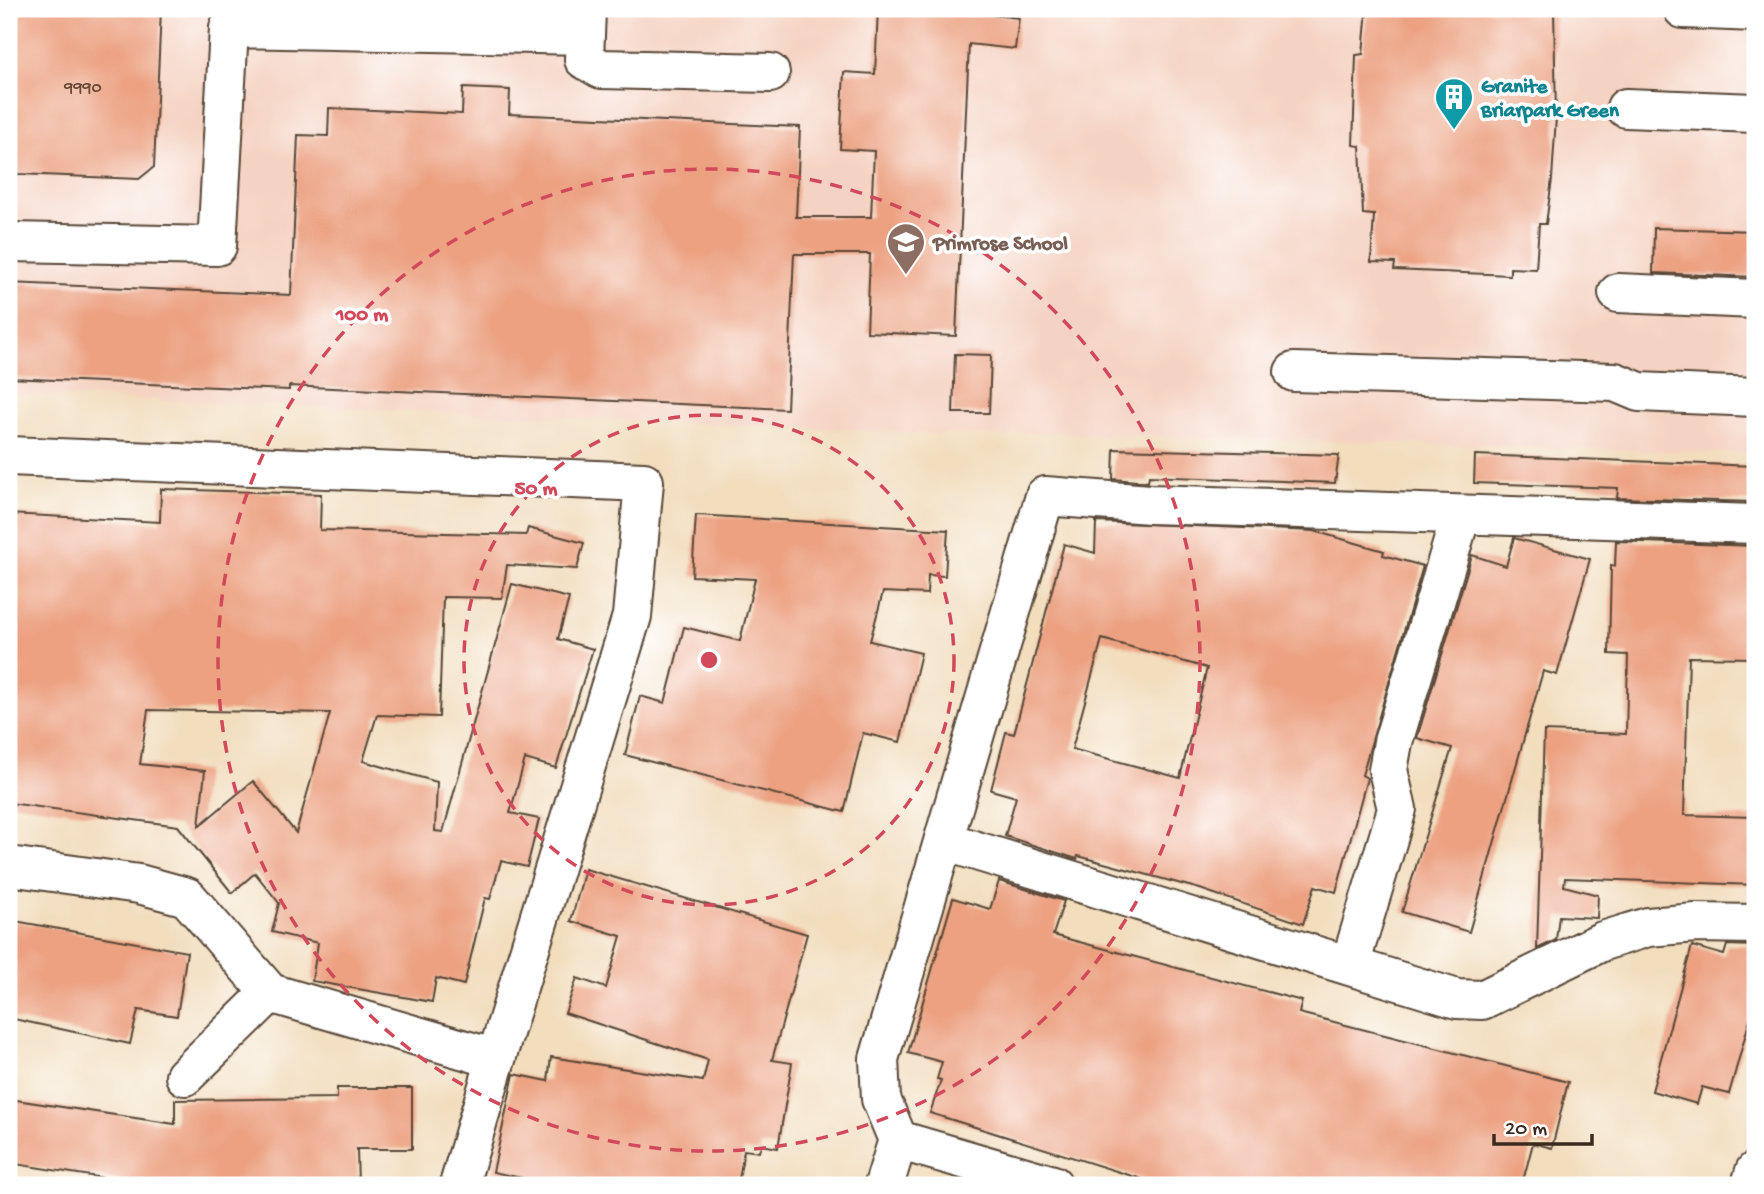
<svg xmlns="http://www.w3.org/2000/svg" width="1764" height="1194" viewBox="0 0 1764 1194" font-family="'Gochi Hand',sans-serif">
<style>
.built{fill:#f5d3c2}
.building{fill:#eca181;fill-rule:evenodd}
.lines{fill:none;stroke-linecap:round;stroke-linejoin:round}
.minor-casing{stroke:#564536;stroke-width:42}
.minor{stroke:#fff;stroke-width:38}
.ring{fill:none;stroke:#d1495b;stroke-width:3.5;stroke-dasharray:12 9}
.labels{text-anchor:middle;stroke-width:7;stroke-linejoin:round;paint-order:stroke}
.number-label{font-size:18px;fill:#674837}
.culture-label{font-size:21px;font-weight:bold;fill:#0d838f;stroke:#fff;text-anchor:start}
.education-label{font-size:21px;font-weight:bold;fill:#785e54;stroke:#fff;text-anchor:start}
.centre{fill:#d1495b;stroke:#fff;stroke-width:3.5}
.ring-label{font-size:21px;text-anchor:middle;font-weight:bold;fill:#d1495b;stroke:#fff;stroke-width:7;stroke-linejoin:round;paint-order:stroke}
</style>
<rect width="100%" height="100%" fill="#fff"/>
<filter id="ink" filterUnits="userSpaceOnUse"><feTurbulence type="fractalNoise" baseFrequency=".0143" numOctaves="2"/><feDisplacementMap in="SourceGraphic" scale="14" xChannelSelector="R" yChannelSelector="G"/><feConvolveMatrix kernelMatrix="1 2 1 2 8 2 1 2 1" color-interpolation-filters="sRGB"/></filter>
<filter id="wash" filterUnits="userSpaceOnUse"><feTurbulence type="fractalNoise" baseFrequency=".00686" numOctaves="4" result="noise"/><feDisplacementMap in="SourceGraphic" scale="28" xChannelSelector="R" yChannelSelector="G"/><feGaussianBlur stdDeviation="1.57" result="paint"/><feColorMatrix in="noise" values="0 0 0 0 0 0 0 0 0 0 0 0 0 0 0 0 0 1.4 0 .05"/><feComposite in="paint" operator="in"/></filter>
<g filter="url(#wash)">
<rect width="100%" height="100%" fill="#f2ddbd"/>
<!-- built -->
<path class="built" d="M9,9H1755V454L1013,432L1010,437L9,394Z"/>
<g id="blocks">
<!-- building -->
<g class="building">
<path d="M9,9H161L154,167L139,179L18,174L9,164Z"/>
<path d="M878,9H939L1019,18L1015,49L969,44L956,336L867,332L870,254H794L787,409L289,386V390L9,378V283L291,295L298,135L328,136L329,108L462,114L463,88L510,90L509,114L800,127L796,217H871L874,151L840,149L844,72L875,74Z"/>
<path d="M1367,9H1554L1556,117L1552,179L1546,224H1539L1536,269L1510,268V275L1394,270L1395,263L1371,262L1374,215L1363,214L1360,146L1353,145L1356,55L1363,54Z"/>
<path d="M1654,228L1755,231V277L1653,273Z"/>
<path d="M955,354L991,355L989,413H953Z"/>
<path d="M1114,449L1235,452L1339,455L1335,483L1149,476L1148,482L1113,479Z"/>
<path d="M1475,455L1755,466V502L1617,498L1618,488L1474,483Z"/>
<path d="M161,489L321,494L320,530L526,535L528,528L584,543L577,569L507,565L502,598L443,597L439,717L377,715L363,761L437,782L435,831L443,832L512,584L569,598L558,639L593,649L556,768L525,759L510,813L539,819L527,867L501,861L490,899L485,898L464,985L436,978L432,1002L312,981L318,943L272,932L279,903L255,873L232,893L178,826L9,803V514L160,522ZM148,710L330,713L296,833L253,781L199,826L205,771L140,764Z"/>
<path d="M696,515L948,530L945,576L928,575L927,594L883,592L870,641L921,653L900,742L863,733L844,812L625,755L640,696L665,703L684,627L740,641L755,579L692,576Z"/>
<path d="M1096,522L1314,531L1384,551L1383,555L1423,566L1362,775L1367,778L1336,892L1315,886L1303,924L1200,889L1078,856L1077,859L1005,836L1016,797L991,790L1006,732L1014,734L1064,544L1095,553ZM1102,639L1207,668L1180,778L1072,749Z"/>
<path d="M1514,538L1590,559L1557,675L1543,671L1469,932L1402,912L1452,748L1417,738L1472,555L1506,566Z"/>
<path d="M1616,541L1755,546V658L1689,657L1684,815L1755,817V885L1565,878L1564,886L1598,895L1597,918L1559,916L1556,940L1537,949L1544,731L1626,734L1628,655L1609,654L1611,565L1615,566Z"/>
<path d="M585,869L807,934L772,1060L792,1063L778,1148L761,1145L759,1152L744,1150L738,1185H526L527,1179L493,1172L514,1074L548,1081L551,1057L703,1081L708,1060L565,1013L577,978L606,988L621,936L571,921Z"/>
<path d="M999,881L1064,901L1053,935L1302,1001L1299,1013L1568,1082L1552,1148L1533,1143L1522,1185H1161L930,1113L941,1080L937,1079L942,1062L908,1053L953,898L990,909Z"/>
<path d="M15,921L187,952L177,1016L138,1010L130,1044L9,1018V939H11Z"/>
<path d="M1727,945L1755,946V1001L1729,1094L1702,1087L1697,1104L1652,1091L1692,946L1724,955Z"/>
<path d="M337,1088H412V1149H357L358,1185H147L9,1163V1099L175,1124V1100L337,1098Z"/>
</g>
</g>
</g>
<g filter="url(#ink)">
<use href="#blocks" fill-opacity="0" stroke="#564536" stroke-width="2"/>
<g class="lines">
<defs>
<g id="minor">
<path d="M1683,9L1755,12"/>
<path d="M586,11L584,59L601,69L770,73"/>
<path d="M1626,108L1755,113"/>
<path d="M9,242L217,246L229,28L585,35"/>
<path d="M1618,293L1755,299"/>
<path d="M1294,372L1615,382L1639,392L1755,397"/>
<path d="M9,456L644,482L632,616L496,1059L270,993L187,897L139,884L9,866"/>
<path d="M944,841L1457,999L1482,1000L1603,941L1648,927L1696,923L1755,924"/>
<path d="M1350,965L1397,809L1388,770L1393,742L1461,515"/>
<path d="M185,1076L270,993"/>
<path d="M459,1185L496,1059"/>
<path d="M884,1185L898,1140"/>
<path d="M1053,1185L898,1140L881,1099L879,1059L1045,496L1150,504L1755,524"/>
<path d="M1751,1185L1755,1171"/>
</g>
</defs>
<!-- minor casing -->
<use href="#minor" class="minor-casing"/>
<!-- minor -->
<use href="#minor" class="minor"/>
</g>
</g>
<!-- distance rings -->
<g class="ring">
<circle cx="709" cy="660" r="245"/>
<circle cx="709" cy="660" r="491"/>
</g>
<!-- icons -->
<defs>
<symbol id="building-pin" viewBox="-11 -11 22 30"><path d="M0 17L-7.5 6A9.5 9.5 0 1 1 7.5 6Z" fill="#0f9aa8" stroke="#fff"/><path d="M-4-6H4V6H1V3H-1V6H-4ZM-2.5-4.3h1.7v1.8h-1.7ZM.8-4.3h1.7v1.8H.8ZM-2.5-1h1.7V.8h-1.7ZM.8-1h1.7V.8H.8Z" fill="#fff"/></symbol>
<symbol id="school-pin" viewBox="-11 -11 22 30"><path d="M0 17L-7.5 6A9.5 9.5 0 1 1 7.5 6Z" fill="#8d6e63" stroke="#fff"/><path d="M0-5L7-2L0 1L-7-2ZM-4 1L0 2.5L4 1V4Q0 6-4 4Z" fill="#fff"/></symbol>
</defs>
<g fill-rule="evenodd">
<use href="#building-pin" x="1432" y="75" width="44" height="60"/>
<use href="#school-pin" x="884" y="220" width="44" height="60"/>
</g>
<g class="labels">
<!-- number labels -->
<g class="number-label">
<text x="83" y="92">9990</text>
</g>
<!-- culture labels -->
<g class="culture-label">
<text x="1481" y="92">Granite<tspan x="1481" dy="24">Briarpark Green</tspan></text>
</g>
<!-- education labels -->
<g class="education-label">
<text x="933" y="249">Primrose School</text>
</g>
</g>
<circle cx="709" cy="660" r="10" class="centre"/>
<g class="ring-label">
<text x="362" y="320">100 m</text>
<text x="536" y="494">50 m</text>
</g>
<!-- margin -->
<rect width="1764" height="1194" fill="none" stroke="#fff" stroke-width="35"/>
<!-- scale -->
<path d="M1494 1134v10h98v-10" fill="none" stroke="#3b2a1e" stroke-width="3.5"/>
<text x="1505" y="1134" font-size="21" fill="#3b2a1e" stroke="#ffffff" stroke-width="5" paint-order="stroke">20 m</text>
</svg>
